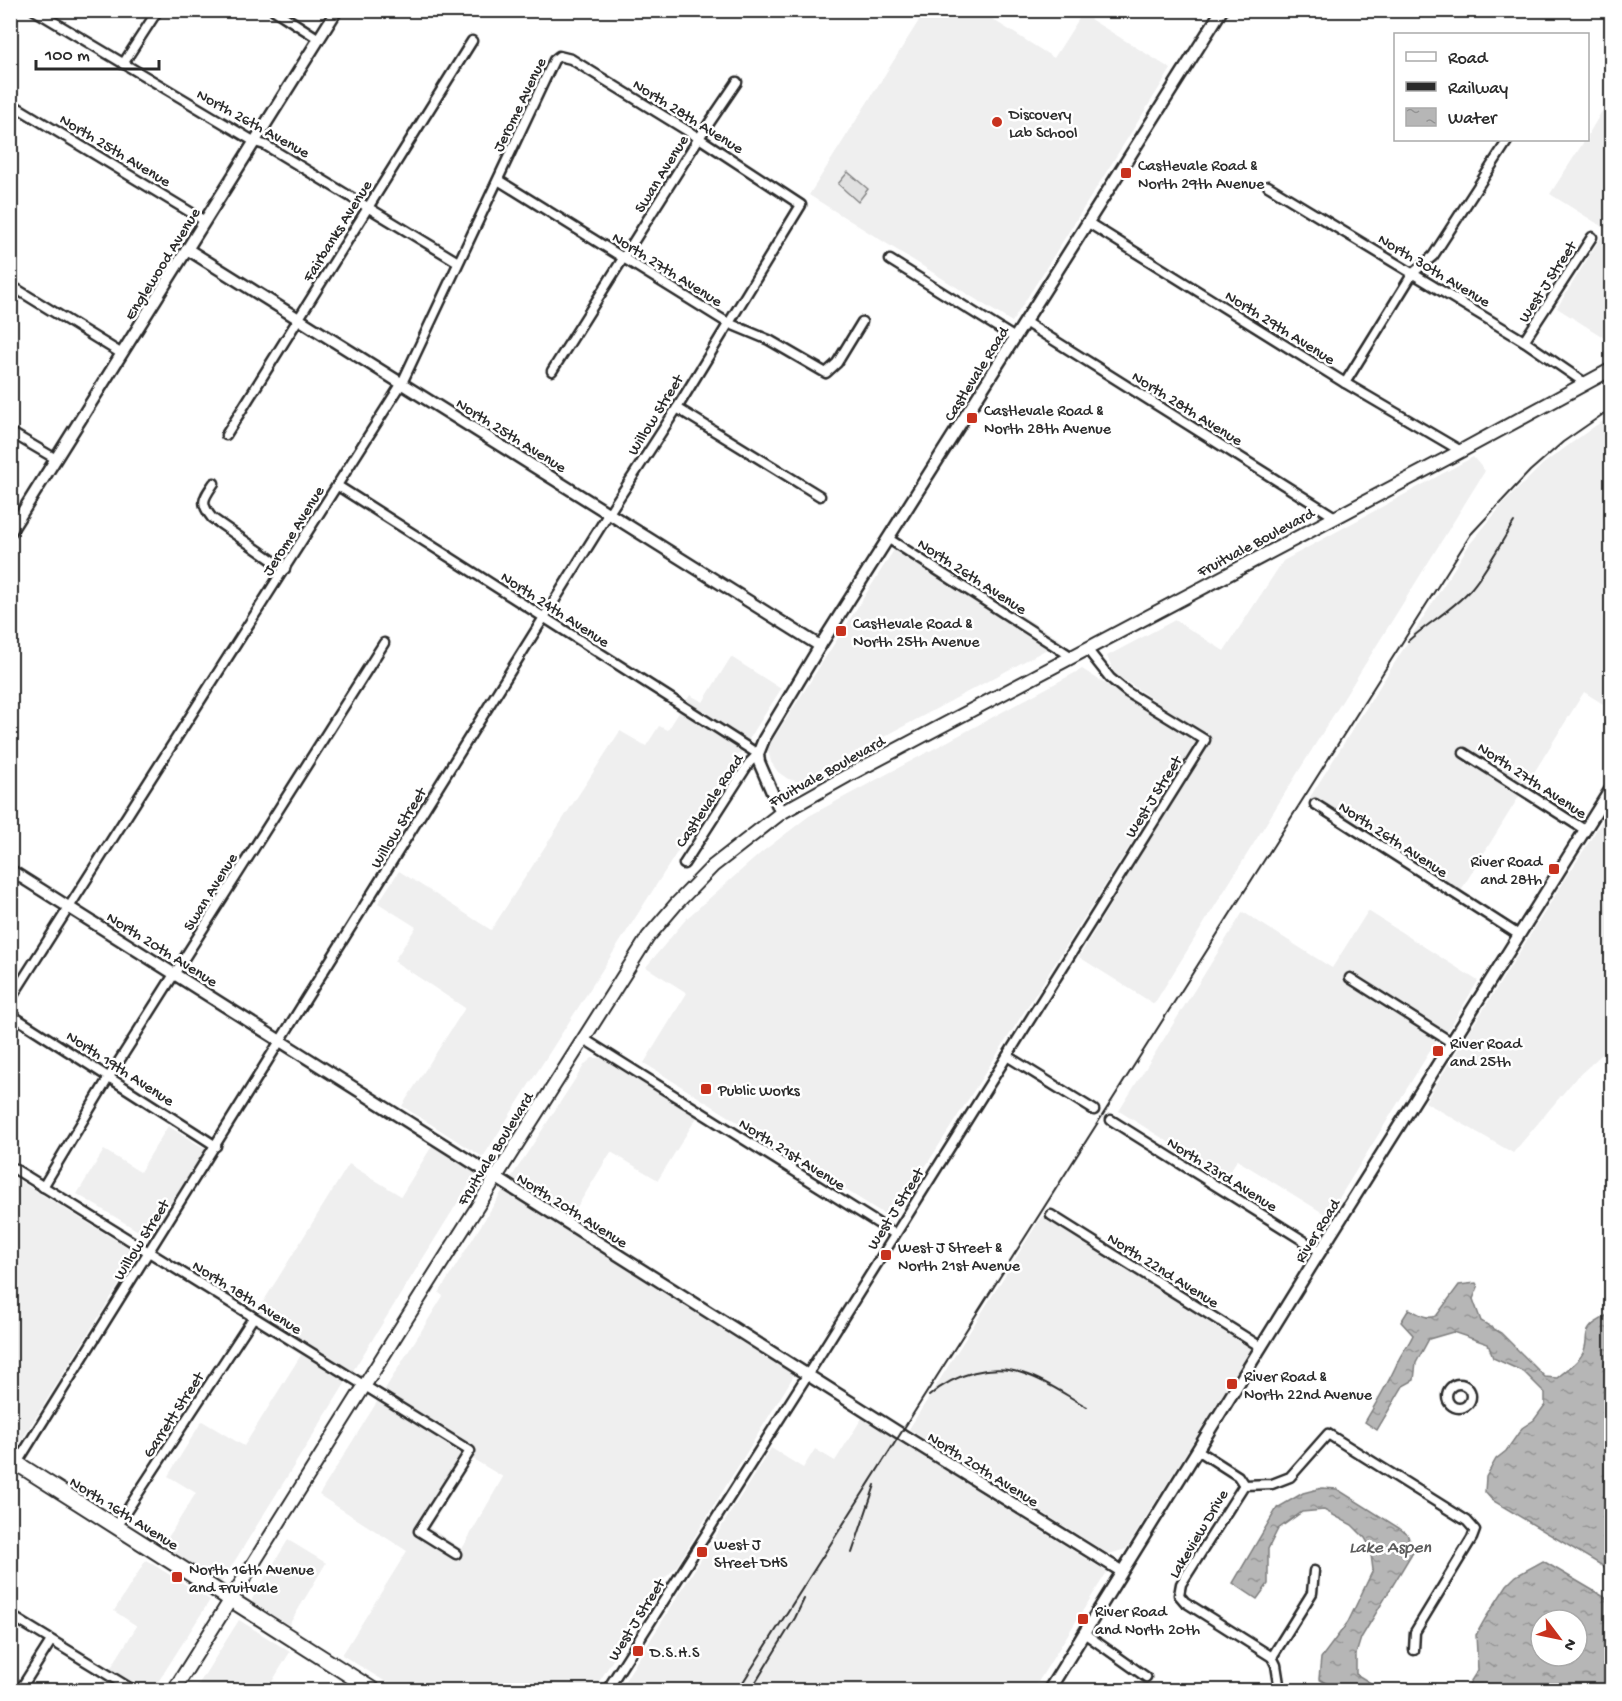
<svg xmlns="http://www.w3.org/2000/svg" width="1622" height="1701" viewBox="0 0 1622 1701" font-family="'Gochi Hand',sans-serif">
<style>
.built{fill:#efefef;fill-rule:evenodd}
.park{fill:url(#park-tufts);stroke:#868686;stroke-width:1.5}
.water{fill:url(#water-ripples);stroke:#7e7e7e;stroke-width:1.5;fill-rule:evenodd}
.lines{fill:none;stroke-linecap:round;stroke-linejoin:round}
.minor-casing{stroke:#2b2b2b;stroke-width:13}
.tertiary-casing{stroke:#2b2b2b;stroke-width:15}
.secondary-casing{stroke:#2b2b2b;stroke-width:16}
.primary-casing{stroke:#2b2b2b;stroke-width:18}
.minor{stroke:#fff;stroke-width:8}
.tertiary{stroke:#fff;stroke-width:10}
.secondary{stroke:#fff;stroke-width:12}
.primary{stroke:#fff;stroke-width:14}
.rail{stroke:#2b2b2b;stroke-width:2}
.poi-dot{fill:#c8321e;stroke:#fff;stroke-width:2}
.labels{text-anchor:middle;stroke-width:5;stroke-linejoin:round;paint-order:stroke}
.street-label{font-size:16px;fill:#2b2b2b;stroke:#fff}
.poi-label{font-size:16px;fill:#2b2b2b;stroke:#fff;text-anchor:start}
.water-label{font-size:18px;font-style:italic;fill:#5c5c5c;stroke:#fff}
</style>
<defs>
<pattern id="park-tufts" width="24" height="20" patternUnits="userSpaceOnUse" patternTransform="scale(1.5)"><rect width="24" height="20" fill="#e0e0e0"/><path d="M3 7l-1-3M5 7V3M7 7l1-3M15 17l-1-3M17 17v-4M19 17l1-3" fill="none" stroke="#c0c0c0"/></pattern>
<pattern id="water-ripples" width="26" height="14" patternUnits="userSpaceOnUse" patternTransform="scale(1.5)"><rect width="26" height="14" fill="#b6b6b6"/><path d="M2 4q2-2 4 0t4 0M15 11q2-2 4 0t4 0" fill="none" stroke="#949494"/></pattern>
</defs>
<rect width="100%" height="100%" fill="#fff"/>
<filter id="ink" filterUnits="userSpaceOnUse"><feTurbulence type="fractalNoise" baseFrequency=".0167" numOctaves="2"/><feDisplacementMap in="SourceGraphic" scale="12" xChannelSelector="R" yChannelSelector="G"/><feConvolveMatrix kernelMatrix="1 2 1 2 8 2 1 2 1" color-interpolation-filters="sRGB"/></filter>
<g filter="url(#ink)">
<!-- built -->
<g class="built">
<path d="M925,11H979L1054,58L1082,14L1171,69L1012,322L809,195Z"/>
<path d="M1602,111L1612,117L1611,342L1557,308L1606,229L1550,194L1585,140H1588V135Z"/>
<path d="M1611,417V709L1584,692L1461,890L1310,797L1469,545L1504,503L1543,464L1595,426Z"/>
<path d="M1473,457L1485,471L1154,1004L1079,957L1211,738L1115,674L1107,656L1175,620L1224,651L1283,561Z"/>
<path d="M901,539L1062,641L800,782L788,779L778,772L771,762L768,750L771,743Z"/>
<path d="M731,657L781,689L483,1157L402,1106L465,1008L394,961L416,927L378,903L399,871L491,930L620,731L646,746L659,726L668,730L690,695L703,702Z"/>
<path d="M1082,669L1196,742L892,1219L644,1063L687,993L646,967L687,918L762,852L809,816Z"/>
<path d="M1611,807V1046L1576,1078L1513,1153L1425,1102Z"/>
<path d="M1368,911L1478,981L1448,1030L1440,1035L1328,1216L1237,1160L1226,1178L1119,1111L1243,912L1332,968Z"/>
<path d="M592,1058H602L697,1117L658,1180L611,1152L572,1215L511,1178L585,1064Z"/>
<path d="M168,1126L205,1149L150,1238L77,1194L104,1150L140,1172Z"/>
<path d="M432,1146L476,1173L221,1583L162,1547L196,1493L168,1476L202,1421L244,1446L301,1355L250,1323L349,1164L401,1196Z"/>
<path d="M10,1175L138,1254L16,1449L10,1445Z"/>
<path d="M503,1190L790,1370L793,1377L676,1567L662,1581L594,1690H399L342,1655L407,1551L319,1495L443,1296L439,1293ZM473,1459L503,1477L462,1549L430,1528Z"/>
<path d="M1042,1216L1252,1347L1126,1549L1109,1554L909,1429Z"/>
<path d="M862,1418L1107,1572L1033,1690H619L771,1448L803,1468L815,1449L835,1461Z"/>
<path d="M288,1540L326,1563L289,1625L253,1603L252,1599Z"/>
<path d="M146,1560L210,1600L153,1690H115L102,1682L137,1626L114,1611Z"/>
<path d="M239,1620L290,1652L267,1690H195Z"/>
</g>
<!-- park -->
<path class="park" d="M848,172L868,189L858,202L838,184Z"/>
<!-- water -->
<g class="water">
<path d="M1476,1283L1478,1287L1473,1299L1481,1321L1501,1333L1545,1377L1557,1378C1566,1370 1583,1360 1585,1347C1587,1341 1585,1334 1589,1329C1594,1321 1601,1321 1607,1315L1611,1316V1571L1492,1500L1485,1492L1486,1477L1496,1459L1506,1451L1522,1428L1534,1420L1545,1405V1393L1524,1372L1493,1358L1488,1344L1453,1332L1429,1339L1416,1363L1414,1380L1403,1386L1377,1430L1365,1422C1377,1401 1390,1381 1399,1359C1403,1351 1409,1344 1413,1335L1401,1322L1409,1309C1418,1313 1428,1321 1437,1315L1459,1285Z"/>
<path d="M1322,1488L1337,1489L1399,1528L1407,1534L1414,1550L1361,1638L1356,1654V1674L1382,1690H1337L1319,1679L1321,1658L1348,1622L1373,1570L1370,1547L1365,1538L1352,1525L1324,1510L1302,1512L1278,1529L1268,1549V1584L1257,1599L1233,1583L1277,1508L1303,1493Z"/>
<path d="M1543,1561L1611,1601V1690H1465L1478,1670L1476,1635L1485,1619L1507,1585L1516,1576ZM1541,1620H1577V1656H1541Z"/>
</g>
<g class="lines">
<defs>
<g id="minor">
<path d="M34,10L255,142L265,145L458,262"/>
<path d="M274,10L319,39"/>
<path d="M123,64L158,10"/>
<path d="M10,103L205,221"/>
<path d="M498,180L728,323L769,340L826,373L837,363L862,322"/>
<path d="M1268,186L1524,341L1585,383"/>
<path d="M1087,222L1345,383L1461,451"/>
<path d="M890,260L1015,338"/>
<path d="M10,285L122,354"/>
<path d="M1025,322L1335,517"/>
<path d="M1524,341L1592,237"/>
<path d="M552,371L699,138L737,82"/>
<path d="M1345,383L1413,273L1433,256L1508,140"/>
<path d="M677,408L820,496"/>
<path d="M10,432L56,459"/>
<path d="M226,435L472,41"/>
<path d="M214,483C204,498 199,502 212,518L285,569"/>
<path d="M338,486L758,754L749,763L684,864"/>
<path d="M889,539L1072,657"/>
<path d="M1464,753L1585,830"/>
<path d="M1315,804L1519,935"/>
<path d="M1350,978L1451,1042"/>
<path d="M10,1000L402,383L554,60L559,56L571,59L699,138L801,205L677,408L609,513L17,1463"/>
<path d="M10,1014L216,1146"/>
<path d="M584,1039L895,1234"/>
<path d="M1007,1056L1094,1110"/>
<path d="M1111,1120L1320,1251"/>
<path d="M10,1166L470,1451L419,1531L456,1554"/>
<path d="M43,1187L109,1077L384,643"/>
<path d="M1051,1215L1261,1347"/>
<circle cx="1459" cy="1396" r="12"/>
<path d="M1199,1451L1238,1476L1244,1485"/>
<path d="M116,1527L253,1318"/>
<path d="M10,1615L133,1690"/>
<path d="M1084,1633L1146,1677"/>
<path d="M1272,1657L1312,1593L1314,1571"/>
<path d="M20,1690L51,1641"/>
<path d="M607,1690L808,1374L1205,740L1127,692L1110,678L1087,649"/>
<path d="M1280,1690L1276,1665L1272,1657L1185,1602L1179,1595L1181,1584L1244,1485L1272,1484L1290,1477L1328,1434L1467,1521L1475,1530L1472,1538L1415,1632L1414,1650"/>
</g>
<g id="tertiary">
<path d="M187,249L820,646"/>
<path d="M10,532L337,10"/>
<path d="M781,813L759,762L758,754L764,739L820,646L1222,10"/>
<path d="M10,870L901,1434L1121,1571"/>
<path d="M1049,1690L1313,1263L1612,787"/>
</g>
<path id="secondary" d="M174,1690L405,1321L648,937L677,903L713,866L781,813L847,776L1461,451L1612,369"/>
<path id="primary" d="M10,1459L373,1690"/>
</defs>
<!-- minor casing -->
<use href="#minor" class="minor-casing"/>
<!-- tertiary casing -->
<use href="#tertiary" class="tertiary-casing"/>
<!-- secondary casing -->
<use href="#secondary" class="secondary-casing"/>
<!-- primary casing -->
<use href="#primary" class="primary-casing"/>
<!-- minor -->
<use href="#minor" class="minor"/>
<!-- tertiary -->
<use href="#tertiary" class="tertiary"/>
<!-- secondary -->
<use href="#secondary" class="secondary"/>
<!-- primary -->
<use href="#primary" class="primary"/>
<!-- rail -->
<g class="rail">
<path d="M1408,641C1428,623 1452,610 1470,590C1486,572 1501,542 1514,522"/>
<path d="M929,1396C954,1374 992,1362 1025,1374C1047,1381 1067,1396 1087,1407"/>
<path d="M852,1553L875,1485"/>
<path d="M738,1690L1471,534L1530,471L1563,442L1612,408"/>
<path d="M751,1690L795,1618L804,1599"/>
</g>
</g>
</g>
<!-- markers -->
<g class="poi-dot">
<circle cx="997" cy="122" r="6"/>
<rect x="1120" y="167" width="12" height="12" rx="3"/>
<rect x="966" y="412" width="12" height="12" rx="3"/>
<rect x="835" y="625" width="12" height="12" rx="3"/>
<rect x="1548" y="863" width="12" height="12" rx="3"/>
<rect x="1432" y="1045" width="12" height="12" rx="3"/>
<rect x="700" y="1083" width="12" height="12" rx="3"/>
<rect x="880" y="1249" width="12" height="12" rx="3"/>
<rect x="1226" y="1378" width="12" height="12" rx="3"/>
<rect x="696" y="1546" width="12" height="12" rx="3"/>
<rect x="171" y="1571" width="12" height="12" rx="3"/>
<rect x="1077" y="1613" width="12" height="12" rx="3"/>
<rect x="632" y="1645" width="12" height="12" rx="3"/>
</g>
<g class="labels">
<!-- street labels -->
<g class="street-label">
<text transform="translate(518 104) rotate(-64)" y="6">Jerome Avenue</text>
<text transform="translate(689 115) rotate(32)" y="6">North 28th Avenue</text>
<text transform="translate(254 122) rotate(29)" y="6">North 26th Avenue</text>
<text transform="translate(116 149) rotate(31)" y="6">North 25th Avenue</text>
<text transform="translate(660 173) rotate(-58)" y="6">Swan Avenue</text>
<text transform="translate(336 230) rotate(-58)" y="6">Fairbanks Avenue</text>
<text transform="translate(161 263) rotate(-58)" y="6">Englewood Avenue</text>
<text transform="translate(668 268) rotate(32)" y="6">North 27th Avenue</text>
<text transform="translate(1435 269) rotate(31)" y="6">North 30th Avenue</text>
<text transform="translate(1546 281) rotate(-57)" y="6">West J Street</text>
<text transform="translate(1281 326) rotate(32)" y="6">North 29th Avenue</text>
<text transform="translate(975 373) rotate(-58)" y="6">Castlevale Road</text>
<text transform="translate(1188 407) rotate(32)" y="6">North 28th Avenue</text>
<text transform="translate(654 414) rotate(-58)" y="6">Willow Street</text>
<text transform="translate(512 434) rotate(32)" y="6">North 25th Avenue</text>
<text transform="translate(292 530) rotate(-58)" y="6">Jerome Avenue</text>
<text transform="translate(1255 541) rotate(-28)" y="6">Fruitvale Boulevard</text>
<text transform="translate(973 575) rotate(33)" y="6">North 26th Avenue</text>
<text transform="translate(556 608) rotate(33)" y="6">North 24th Avenue</text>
<text transform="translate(826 770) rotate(-29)" y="6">Fruitvale Boulevard</text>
<text transform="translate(1533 779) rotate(33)" y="6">North 27th Avenue</text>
<text transform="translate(1152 796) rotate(-58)" y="6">West J Street</text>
<text transform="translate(708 800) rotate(-56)" y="6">Castlevale Road</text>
<text transform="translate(397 827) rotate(-58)" y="6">Willow Street</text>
<text transform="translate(1394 838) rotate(33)" y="6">North 26th Avenue</text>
<text transform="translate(209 891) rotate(-58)" y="6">Swan Avenue</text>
<text transform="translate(163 948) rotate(32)" y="6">North 20th Avenue</text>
<text transform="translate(121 1067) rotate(33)" y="6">North 19th Avenue</text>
<text transform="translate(494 1148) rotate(-58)" y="6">Fruitvale Boulevard</text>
<text transform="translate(793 1153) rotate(32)" y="6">North 21st Avenue</text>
<text transform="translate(1223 1173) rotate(32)" y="6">North 23rd Avenue</text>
<text transform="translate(894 1208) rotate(-58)" y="6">West J Street</text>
<text transform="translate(573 1209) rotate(32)" y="6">North 20th Avenue</text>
<text transform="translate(1316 1230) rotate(-58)" y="6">River Road</text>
<text transform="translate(140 1239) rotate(-58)" y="6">Willow Street</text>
<text transform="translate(1164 1269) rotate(32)" y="6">North 22nd Avenue</text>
<text transform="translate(248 1296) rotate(32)" y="6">North 18th Avenue</text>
<text transform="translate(172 1414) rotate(-57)" y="6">Garrett Street</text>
<text transform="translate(984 1468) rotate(32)" y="6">North 20th Avenue</text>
<text transform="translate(125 1512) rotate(32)" y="6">North 16th Avenue</text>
<text transform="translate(1197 1533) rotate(-59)" y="6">Lakeview Drive</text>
<text transform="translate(635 1619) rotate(-58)" y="6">West J Street</text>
</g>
<!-- poi labels -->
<g class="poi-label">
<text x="1009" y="119">Discovery<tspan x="1009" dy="18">Lab School</tspan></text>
<text x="1138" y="170">Castlevale Road &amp;<tspan x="1138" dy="18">North 29th Avenue</tspan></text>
<text x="984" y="415">Castlevale Road &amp;<tspan x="984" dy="18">North 28th Avenue</tspan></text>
<text x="853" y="628">Castlevale Road &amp;<tspan x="853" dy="18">North 25th Avenue</tspan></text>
<text x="1542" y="866" text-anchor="end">River Road<tspan x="1542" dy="18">and 28th</tspan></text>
<text x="1450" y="1048">River Road<tspan x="1450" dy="18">and 25th</tspan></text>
<text x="718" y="1095">Public Works</text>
<text x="898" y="1252">West J Street &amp;<tspan x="898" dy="18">North 21st Avenue</tspan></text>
<text x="1244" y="1381">River Road &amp;<tspan x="1244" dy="18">North 22nd Avenue</tspan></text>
<text x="714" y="1549">West J<tspan x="714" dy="18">Street DHS</tspan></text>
<text x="189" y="1574">North 16th Avenue<tspan x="189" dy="18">and Fruitvale</tspan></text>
<text x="1095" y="1616">River Road<tspan x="1095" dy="18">and North 20th</tspan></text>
<text x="650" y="1657">D.S.H.S</text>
</g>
<!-- water labels -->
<g class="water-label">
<text x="1390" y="1552">Lake Aspen</text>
</g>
</g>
<!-- margin -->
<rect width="1622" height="1701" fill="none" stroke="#fff" stroke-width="36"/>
<rect x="18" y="18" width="1586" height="1665" fill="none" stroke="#2b2b2b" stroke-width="2" filter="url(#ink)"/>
<!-- legend -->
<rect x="1394" y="33" width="195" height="108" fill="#ffffff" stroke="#aaaaaa" stroke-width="1.5"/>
<rect x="1406" y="52" width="30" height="9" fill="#ffffff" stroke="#aaaaaa" stroke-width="1.5"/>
<text x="1448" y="63" font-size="18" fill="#2b2b2b">Road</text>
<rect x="1406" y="82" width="30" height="9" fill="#2b2b2b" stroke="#aaaaaa" stroke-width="1.5"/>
<text x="1448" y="93" font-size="18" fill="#2b2b2b">Railway</text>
<rect x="1406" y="108" width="30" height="18" fill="url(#water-ripples)" stroke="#aaaaaa" stroke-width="1.5"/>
<text x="1448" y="123" font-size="18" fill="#2b2b2b">Water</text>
<!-- north arrow -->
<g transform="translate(1559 1638) rotate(122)"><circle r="28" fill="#ffffff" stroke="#aaaaaa" stroke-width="1.5"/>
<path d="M0-4.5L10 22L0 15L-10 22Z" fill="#c8321e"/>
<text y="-9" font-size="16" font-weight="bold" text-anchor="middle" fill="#2b2b2b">N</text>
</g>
<!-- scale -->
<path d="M36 60v9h123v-9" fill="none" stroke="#2b2b2b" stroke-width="3"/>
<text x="45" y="60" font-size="18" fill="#2b2b2b" stroke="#ffffff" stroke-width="4.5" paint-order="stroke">100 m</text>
</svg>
